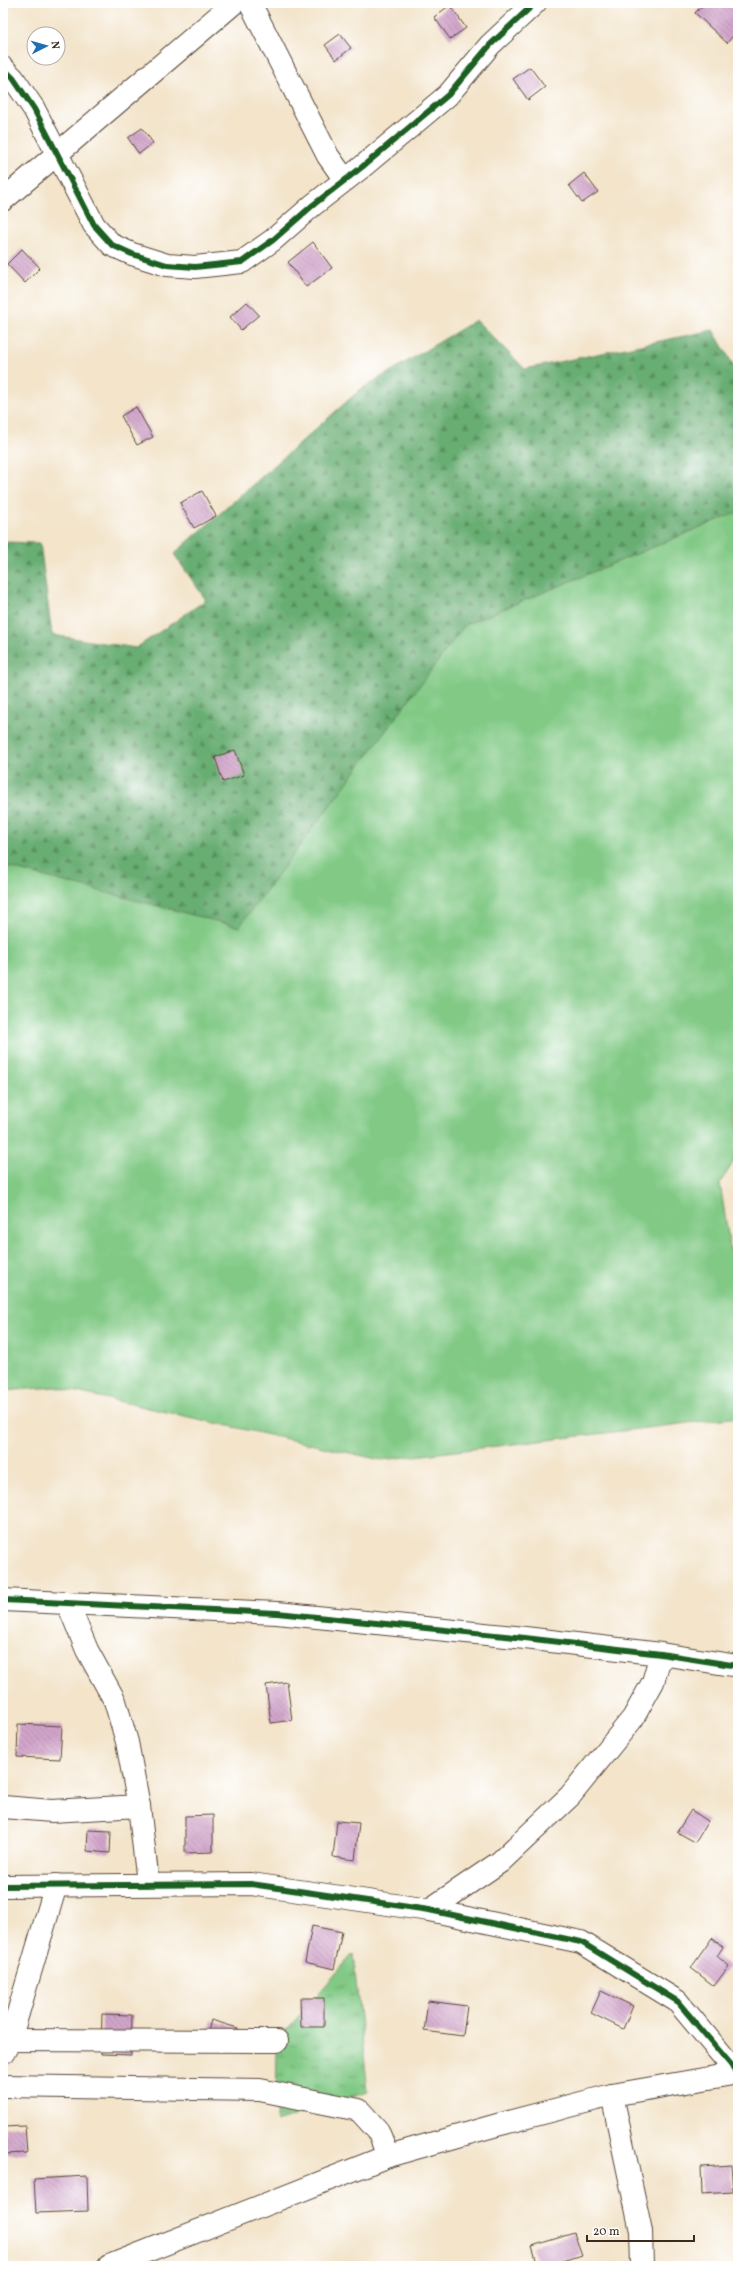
<svg xmlns="http://www.w3.org/2000/svg" width="741" height="2269" viewBox="0 0 741 2269" font-family="Vollkorn,serif">
<style>
.grass{fill:url(#grass-tufts);stroke:#5e7a52}
.forest{fill:url(#forest-firs);stroke:#526c48}
.garden{fill:#81c985;stroke:#5e7a52}
.building{fill:url(#building-back-hatch)}
.lines{fill:none;stroke-linecap:round;stroke-linejoin:round}
.minor-casing{stroke:#574638;stroke-width:24}
.minor{stroke:#fff;stroke-width:22}
.cycleway-casing{stroke:#fff;stroke-width:8}
.cycleway{stroke:#1b5e20;stroke-width:6}
</style>
<defs>
<pattern id="grass-tufts" width="24" height="20" patternUnits="userSpaceOnUse"><rect width="24" height="20" fill="#81c985"/><path d="M3 7l-1-3M5 7V3M7 7l1-3M15 17l-1-3M17 17v-4M19 17l1-3" fill="none" stroke="#6ba36c"/></pattern>
<pattern id="forest-firs" width="22" height="20" patternUnits="userSpaceOnUse"><rect width="22" height="20" fill="#68ad72"/><path d="M5 1l3.5 6h-7zM16 11l3.5 6h-7z" fill="#578d5d"/></pattern>
<pattern id="building-back-hatch" width="6" height="6" patternUnits="userSpaceOnUse"><rect width="6" height="6" fill="#d2a5cb"/><path d="M-1 5l2 2M0 0l6 6M5-1l2 2" fill="none" stroke="#ac87a4"/></pattern>
</defs>
<rect width="100%" height="100%" fill="#fff"/>
<filter id="ink" filterUnits="userSpaceOnUse"><feTurbulence type="fractalNoise" baseFrequency=".025" numOctaves="2"/><feDisplacementMap in="SourceGraphic" scale="8" xChannelSelector="R" yChannelSelector="G"/><feConvolveMatrix kernelMatrix="1 2 1 2 8 2 1 2 1" color-interpolation-filters="sRGB"/></filter>
<filter id="wash" filterUnits="userSpaceOnUse"><feTurbulence type="fractalNoise" baseFrequency=".012" numOctaves="4" result="noise"/><feDisplacementMap in="SourceGraphic" scale="16" xChannelSelector="R" yChannelSelector="G"/><feGaussianBlur stdDeviation="0.9" result="paint"/><feColorMatrix in="noise" values="0 0 0 0 0 0 0 0 0 0 0 0 0 0 0 0 0 1.4 0 .05"/><feComposite in="paint" operator="in"/></filter>
<g filter="url(#wash)">
<rect width="100%" height="100%" fill="#f3e4ca"/>
<!-- grass -->
<path class="grass" d="M353,1954L368,2092L276,2122L277,2041Z"/>
<!-- forest -->
<path class="forest" d="M476,320L525,369L713,330L738,373V512L465,625L239,927L3,866V542L40,543L52,635L136,648L206,600L174,554L361,389Z"/>
<!-- garden -->
<path class="garden" d="M738,512V1155L720,1183L738,1301V1417L381,1460L55,1387L3,1391V866L239,927L465,625Z"/>
<g id="blocks">
<!-- building -->
<g class="building">
<path d="M705,3H738V30L727,43L695,13Z"/>
<path d="M450,5L466,28L450,39L434,17Z"/>
<path d="M340,34L351,48L336,60L325,45Z"/>
<path d="M530,67L545,87L528,100L513,79Z"/>
<path d="M142,128L153,143L139,154L128,138Z"/>
<path d="M584,173L598,192L582,203L569,185Z"/>
<path d="M313,242L332,268L306,287L288,262Z"/>
<path d="M22,249L40,268L25,283L7,264Z"/>
<path d="M247,302L259,315L241,330L230,317Z"/>
<path d="M136,407L153,437L137,445L121,416Z"/>
<path d="M202,491L216,516L194,528L180,503Z"/>
<path d="M235,750L244,775L223,782L215,757Z"/>
<path d="M287,1682L292,1720L271,1723L266,1685Z"/>
<path d="M18,1724L62,1726L60,1759L17,1757Z"/>
<path d="M691,1810L708,1821L695,1842L677,1832Z"/>
<path d="M213,1815V1852L185,1853V1816Z"/>
<path d="M337,1821L359,1823L355,1860L333,1857Z"/>
<path d="M88,1830L111,1831L110,1853L87,1851Z"/>
<path d="M312,1926L342,1932L334,1969L305,1962Z"/>
<path d="M712,1938L723,1947L717,1956L729,1966L714,1986L691,1968Z"/>
<path d="M601,1991L633,2006L623,2029L591,2013Z"/>
<path d="M300,1998H324V2027H301Z"/>
<path d="M428,2001L467,2006L463,2036L424,2031Z"/>
<path d="M102,2014L132,2015L131,2055L101,2054Z"/>
<path d="M211,2020L238,2028L232,2050L205,2043Z"/>
<path d="M25,2126L27,2153L5,2154L4,2127Z"/>
<path d="M731,2165L733,2192L702,2194L701,2167Z"/>
<path d="M87,2176L88,2211L36,2213L34,2179Z"/>
<path d="M574,2233L582,2255L548,2266H538L532,2246Z"/>
</g>
</g>
</g>
<g filter="url(#ink)">
<use href="#blocks" fill-opacity="0" stroke="#574638" stroke-width="1"/>
<g class="lines">
<defs>
<g id="minor">
<path d="M250,3L328,156L345,180"/>
<path d="M3,68L13,78L34,109L94,225L112,245L132,254L167,265L195,267L242,262L273,240L313,205L362,167L448,95L490,45L535,3"/>
<path d="M3,200L234,3"/>
<path d="M3,1600L277,1613L525,1638L661,1654L738,1666"/>
<path d="M68,1604L87,1650L115,1701L127,1742L139,1806L148,1883"/>
<path d="M3,1807L52,1811L139,1806"/>
<path d="M3,1886L251,1884L429,1910L581,1942L677,2001L737,2073"/>
<path d="M429,1910L500,1862L570,1796L633,1718L653,1682L661,1654"/>
<path d="M3,2040L277,2041"/>
<path d="M4,2052L10,2040L56,1885"/>
<path d="M3,2086L260,2090L359,2110L378,2131L388,2156"/>
<path d="M612,2095L641,2231L642,2266"/>
<path d="M109,2266L388,2156L497,2125L612,2095L738,2073"/>
</g>
</defs>
<!-- minor casing -->
<use href="#minor" class="minor-casing"/>
<!-- minor -->
<use href="#minor" class="minor"/>
<defs>
<g id="cycleway">
<path d="M3,68L13,78L34,109L94,225L112,245L132,254L167,265L195,267L242,262L273,240L313,205L362,167L448,95L490,45L535,3"/>
<path d="M3,1600L277,1613L525,1638L661,1654L738,1666"/>
<path d="M3,1886L251,1884L429,1910L581,1942L677,2001L738,2073"/>
</g>
</defs>
<!-- cycleway casing -->
<use href="#cycleway" class="cycleway-casing"/>
<!-- cycleway -->
<use href="#cycleway" class="cycleway"/>
</g>
</g>
<!-- margin -->
<rect width="741" height="2269" fill="none" stroke="#fff" stroke-width="16"/>
<!-- north arrow -->
<g transform="translate(46 46) rotate(84)"><circle r="19" fill="#ffffff" stroke="#b1aaa5"/>
<path d="M0-3L7 15L0 10L-7 15Z" fill="#1f6fb2"/>
<text y="-6" font-size="11" font-weight="bold" text-anchor="middle" fill="#3b2a1e">N</text>
</g>
<!-- scale -->
<path d="M587 2235v6h107v-6" fill="none" stroke="#3b2a1e" stroke-width="2"/>
<text x="593" y="2235" font-size="12" fill="#3b2a1e" stroke="#ffffff" stroke-width="3" paint-order="stroke">20 m</text>
</svg>
